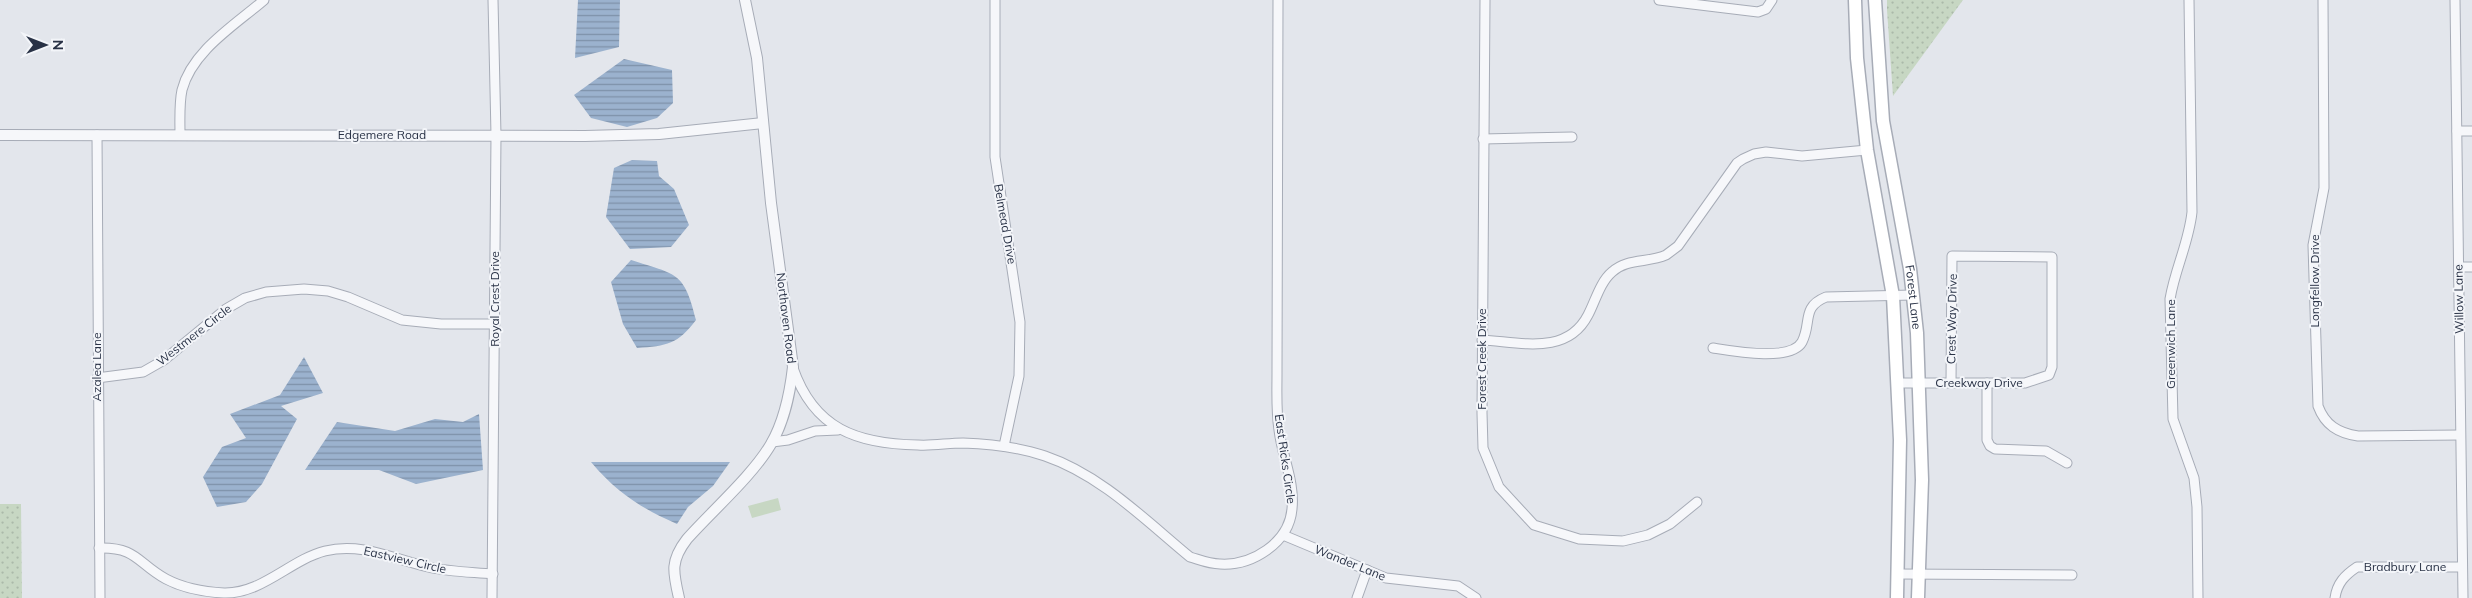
<svg xmlns="http://www.w3.org/2000/svg" width="2472" height="598" viewBox="0 0 2472 598" font-family="Mulish,sans-serif">
<style>
.grass{fill:url(#grass-dots)}
.pitch{fill:#c7d7c3}
.water{fill:url(#water-rules)}
.lines{fill:none;stroke-linecap:round;stroke-linejoin:round}
.minor-casing{stroke:#a7acb7;stroke-width:11}
.tertiary-casing{stroke:#a7acb7;stroke-width:12}
.secondary-casing{stroke:#a7acb7;stroke-width:15}
.minor{stroke:#f6f7fa;stroke-width:9}
.tertiary{stroke:#f6f7fa;stroke-width:10}
.secondary{stroke:#fff;stroke-width:12}
.labels{text-anchor:middle;stroke-width:4;stroke-linejoin:round;paint-order:stroke}
.street-label{font-size:12px;fill:#293246;stroke:#f3f5f9}
</style>
<defs>
<pattern id="grass-dots" width="8" height="8" patternUnits="userSpaceOnUse" patternTransform="scale(1.25)"><rect width="8" height="8" fill="#c7d7c3"/><path d="M2 2h.1M6 6h.1" fill="none" stroke="#abb9a9" stroke-width="1.8" stroke-linecap="round"/></pattern>
<pattern id="water-rules" width="6" height="5" patternUnits="userSpaceOnUse" patternTransform="scale(1.25)"><rect width="6" height="5" fill="#9bb2ce"/><path d="M0 2.5h6" fill="none" stroke="#7e91a9"/></pattern>
</defs>
<rect width="100%" height="100%" fill="#e3e6ec"/>
<!-- grass -->
<g class="grass">
<path d="M1887,0H1963L1893,96L1887,10Z"/>
<path d="M0,504H21L22,598H0Z"/>
</g>
<!-- pitch -->
<path class="pitch" d="M778,498L781,510L752,518L748,506Z"/>
<!-- water -->
<g class="water">
<path d="M578,0H620L619,47L575,58Z"/>
<path d="M624,59L672,70L673,103L657,118L627,127L591,118L574,95Z"/>
<path d="M632,160L657,161L659,176L674,189L689,225L671,247L630,249L606,217L614,168Z"/>
<path d="M631,260C676,275 684,270 696,320C678,344 667,346 637,348L623,324L611,282Z"/>
<path d="M304,357L323,393L281,406L297,419L262,484L246,502L217,507L203,477L222,447L246,438L230,414L280,395Z"/>
<path d="M479,414L483,470L416,484L379,470H305L337,422L395,431L435,419L463,422Z"/>
<path d="M591,462H730L713,486L688,507L677,524C641,508 617,493 591,462Z"/>
</g>
<g class="lines">
<defs>
<g id="minor">
<path d="M995,0V157L1020,322L1019,376L1004,446"/>
<path d="M1485,0L1482,413L1483,448L1499,487L1534,525L1579,539L1623,541L1648,535L1670,524L1697,502"/>
<path d="M1659,0L1758,12L1766,9L1772,0"/>
<path d="M2189,0L2192,212C2189,242 2175,269 2170,299L2173,419L2194,478L2197,507L2198,598"/>
<path d="M2323,0L2324,188L2313,245L2318,406C2325,425 2338,433 2358,436L2460,435"/>
<path d="M2455,0L2463,598"/>
<path d="M2457,131H2472"/>
<path d="M97,135L100,598"/>
<path d="M180,135C180,120 179,104 182,90C192,51 235,25 264,0"/>
<path d="M1483,139L1572,137"/>
<path d="M2459,267H2472"/>
<path d="M1482,340C1520,342 1567,356 1588,315C1595,302 1600,282 1612,272C1627,258 1648,263 1666,255C1670,252 1674,249 1678,246L1737,163L1743,159L1754,154L1766,152L1802,156L1867,150"/>
<path d="M1713,348C1732,351 1791,362 1802,342C1812,323 1801,307 1826,297L1913,295"/>
<path d="M793,368C814,429 857,444 918,445C933,446 948,443 963,443C991,444 1019,447 1045,456C1101,475 1145,520 1190,557C1200,560 1209,564 1220,564C1252,566 1289,543 1292,509C1295,482 1282,456 1279,430C1276,411 1277,392 1277,373L1278,0"/>
<path d="M97,378L143,372L164,360L226,309L245,298L266,292L304,289L328,291L348,297L402,320L441,324H495"/>
<path d="M1898,383H2025L2049,375L2052,367V257L1952,256L1951,383"/>
<path d="M1987,383V440L1990,446L1995,449L2046,451L2067,463"/>
<path d="M772,442L788,440L815,431L838,430"/>
<path d="M1283,535L1386,578L1458,586L1476,598"/>
<path d="M99,548C137,547 137,563 166,579C183,588 205,592 224,593C262,594 290,560 325,551C362,542 393,559 428,567C450,572 471,572 493,574"/>
<path d="M1897,574L2072,575"/>
<path d="M492,598L496,135L493,0"/>
<path d="M1357,598L1367,570"/>
<path d="M2335,598C2337,583 2345,575 2357,567H2462"/>
</g>
<g id="tertiary">
<path d="M0,135L585,136L659,134L763,123"/>
<path d="M679,598C673,572 670,561 687,539C712,511 753,475 771,444C785,420 790,393 793,367L771,203L757,58L745,0"/>
</g>
<g id="secondary">
<path d="M1855,0L1857,58L1867,150L1893,296L1900,440L1897,598"/>
<path id="s1" d="M1875,0L1883,121L1910,269L1917,333L1922,480L1918,598"/>
</g>
</defs>
<!-- minor casing -->
<use href="#minor" class="minor-casing"/>
<!-- tertiary casing -->
<use href="#tertiary" class="tertiary-casing"/>
<!-- secondary casing -->
<use href="#secondary" class="secondary-casing"/>
<!-- minor -->
<use href="#minor" class="minor"/>
<!-- tertiary -->
<use href="#tertiary" class="tertiary"/>
<!-- secondary -->
<use href="#secondary" class="secondary"/>
</g>
<g class="labels">
<!-- street labels -->
<g class="street-label">
<text x="382" y="139">Edgemere Road</text>
<text transform="translate(1005 224) rotate(80)" y="4">Belmead Drive</text>
<text transform="translate(2315 281) rotate(-90)" y="4">Longfellow Drive</text>
<text dy="4" stroke="none"><textPath href="#s1" startOffset="300">Forest Lane</textPath></text>
<text transform="translate(495 299) rotate(-90)" y="4">Royal Crest Drive</text>
<text transform="translate(2459 299) rotate(-91)" y="4">Willow Lane</text>
<text transform="translate(786 318) rotate(83)" y="4">Northaven Road</text>
<text transform="translate(1952 319) rotate(-89)" y="4">Crest Way Drive</text>
<text transform="translate(194 335) rotate(-38)" y="4">Westmere Circle</text>
<text transform="translate(2171 344) rotate(-90)" y="4">Greenwich Lane</text>
<text transform="translate(1482 359) rotate(-90)" y="4">Forest Creek Drive</text>
<text transform="translate(97 367) rotate(-90)" y="4">Azalea Lane</text>
<text x="1979" y="387">Creekway Drive</text>
<text transform="translate(1285 459) rotate(82)" y="4">East Ricks Circle</text>
<text transform="translate(405 560) rotate(13)" y="4">Eastview Circle</text>
<text transform="translate(1350 563) rotate(22)" y="4">Wander Lane</text>
<text x="2405" y="571">Bradbury Lane</text>
</g>
</g>
<!-- north arrow -->
<g transform="translate(45 45) rotate(90)" stroke="#f3f5f9" stroke-width="4" paint-order="stroke">
<path d="M0-4L9 19L0 12L-9 19Z" fill="#293246"/>
<text y="-8" font-size="14" font-weight="bold" text-anchor="middle" fill="#293246">N</text>
</g>
</svg>
